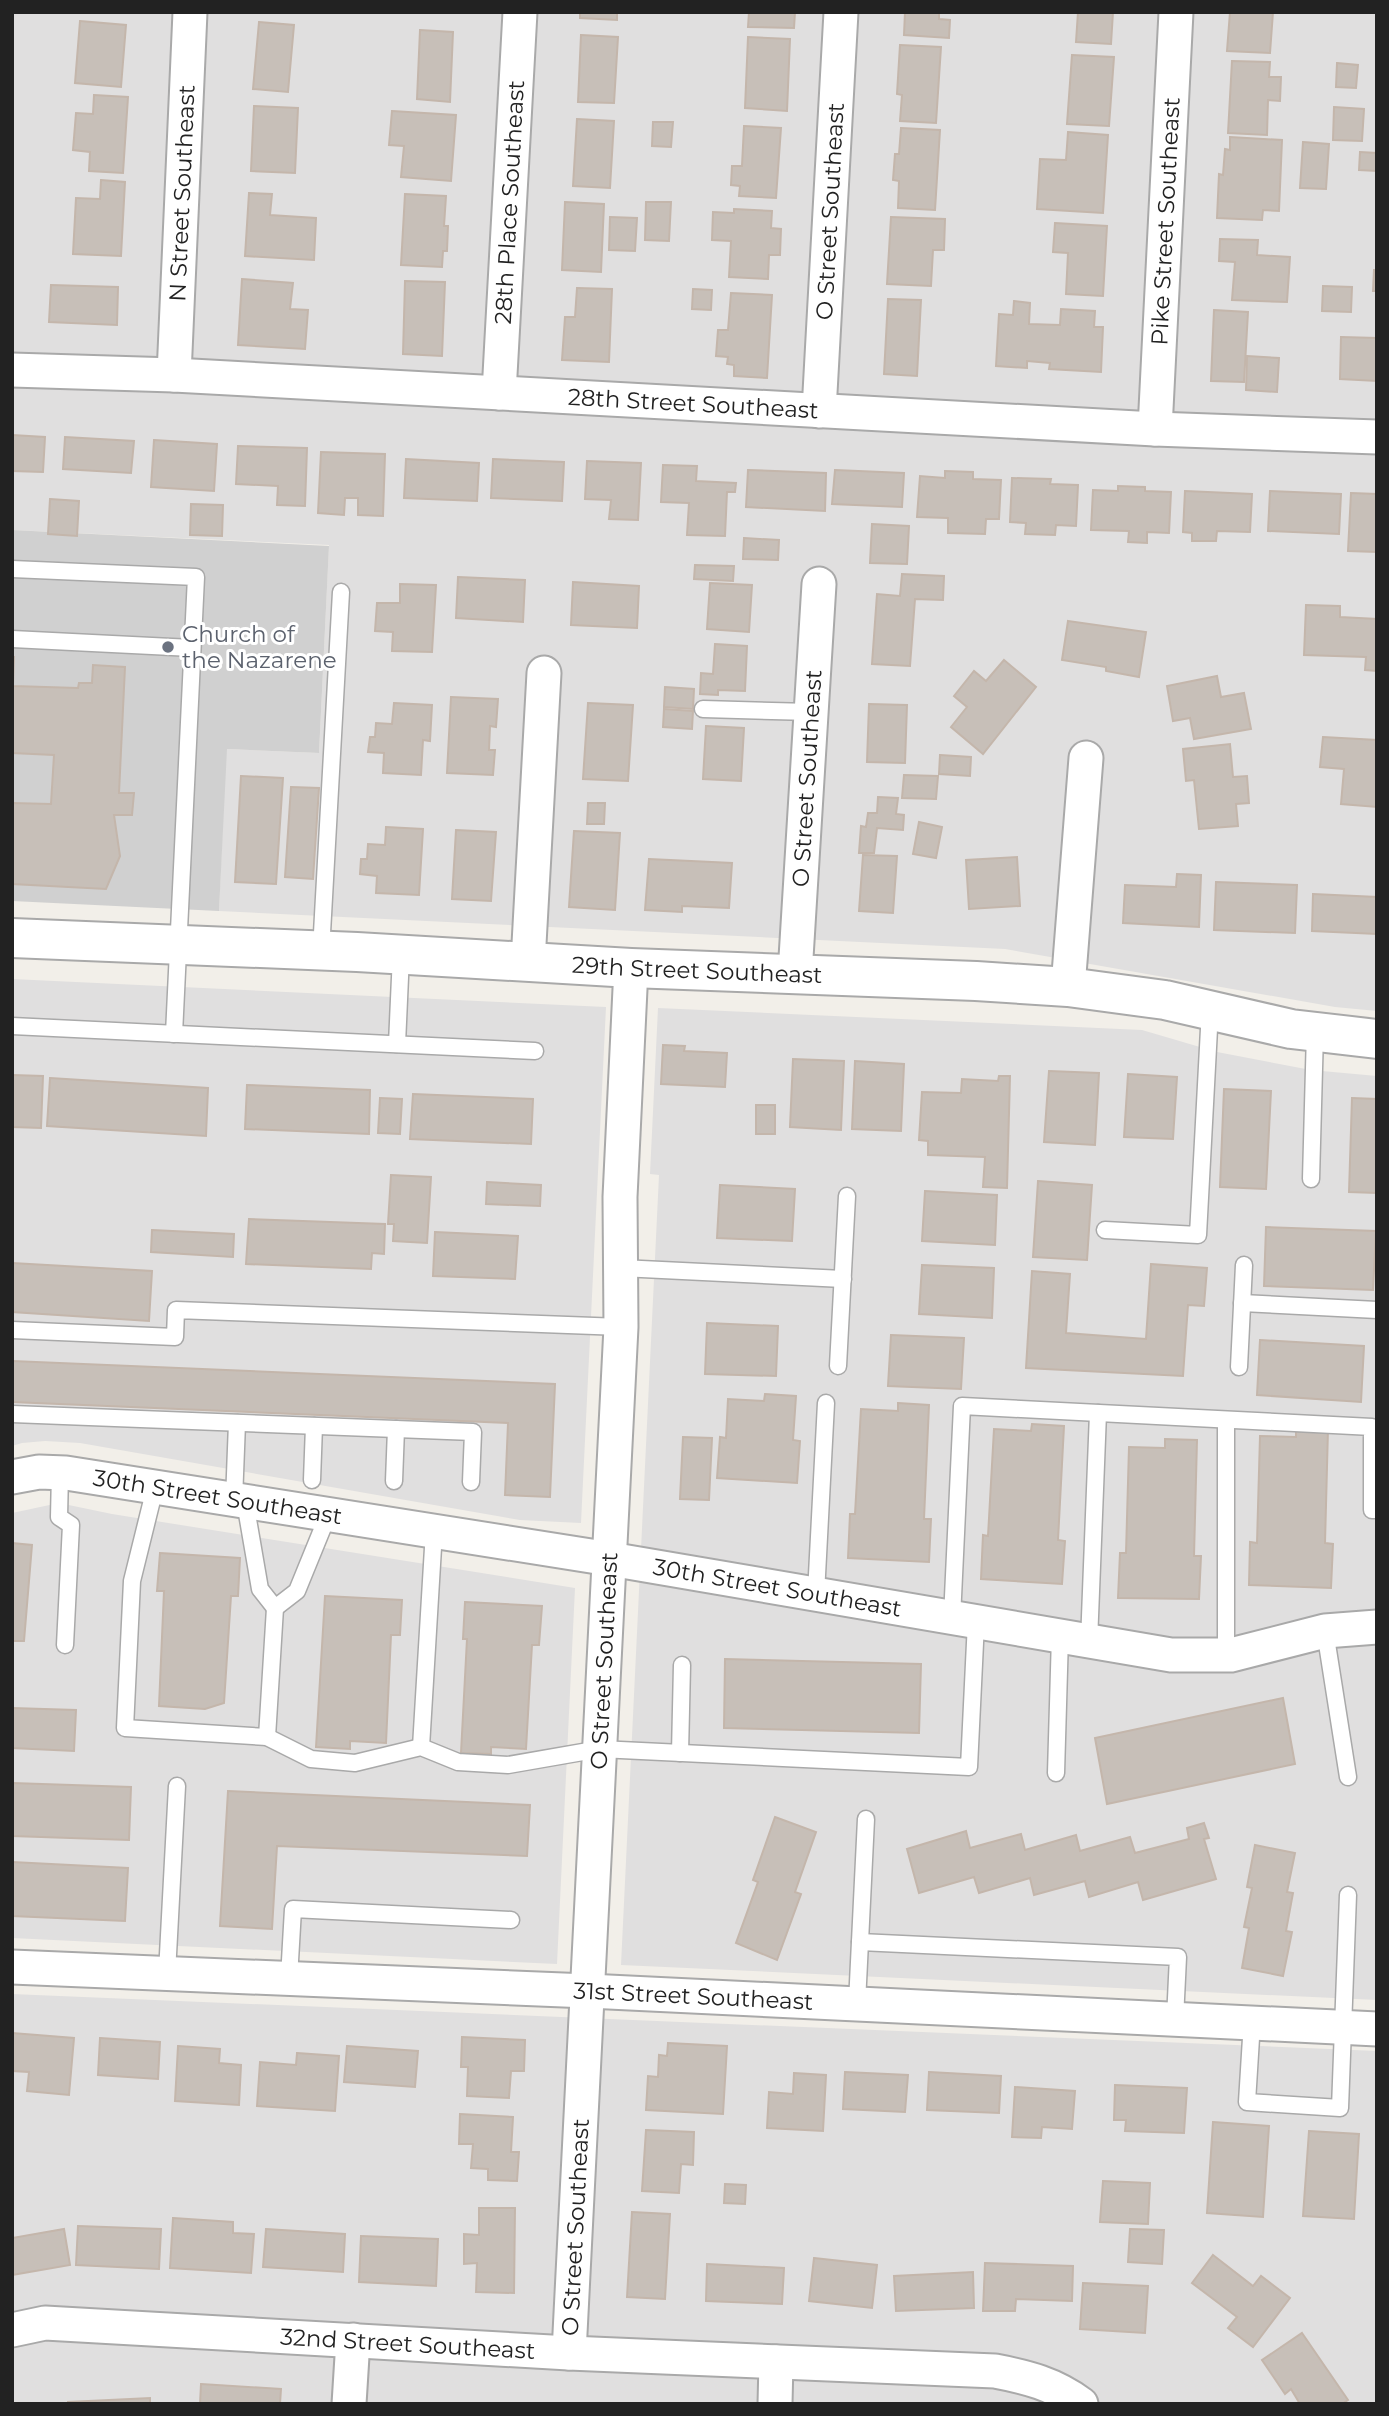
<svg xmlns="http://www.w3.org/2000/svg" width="1389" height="2416" viewBox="0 0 1389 2416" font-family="Montserrat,sans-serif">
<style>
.residential{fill:#e0dfdf}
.religious{fill:#d0d0d0}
.building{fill:#c7bfb8;stroke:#c4b6ab;stroke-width:2}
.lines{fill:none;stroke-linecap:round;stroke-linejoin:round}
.service-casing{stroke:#a9a9a9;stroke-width:19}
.minor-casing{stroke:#a9a9a9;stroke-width:37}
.tertiary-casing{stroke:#a9a9a9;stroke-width:42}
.service{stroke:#fff;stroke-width:16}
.minor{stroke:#fff;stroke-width:33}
.tertiary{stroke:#fff;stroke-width:38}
.worship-dot{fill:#6b7280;stroke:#fff;stroke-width:2.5}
.labels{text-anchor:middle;stroke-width:6;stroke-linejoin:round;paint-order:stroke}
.street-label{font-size:23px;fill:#222;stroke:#fff}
.worship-label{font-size:23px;fill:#5b616d;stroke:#fff;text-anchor:start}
</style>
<rect width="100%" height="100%" fill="#f2efe9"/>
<!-- residential -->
<g class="residential">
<path d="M12,12H1377V1011L1335,1007L1005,949L219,911L226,749L319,753L329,545L12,530Z"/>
<path d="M12,979L606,1007L581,1523L520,1520L80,1443L45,1441L22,1443L12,1446Z"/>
<path d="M658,1008L1142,1030L1217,1052L1311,1070L1377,1076V2000L621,1965L659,1175L650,1174Z"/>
<path d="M59,1503L112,1514L575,1588L557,1964L12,1938V1513Z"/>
<path d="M12,1994L1377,2051L1375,2404H12Z"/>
</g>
<!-- religious -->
<path class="religious" d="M12,530L329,546L319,753L227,749L219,911L12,901Z"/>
<!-- building -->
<g class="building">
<path d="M580,12H617V20L580,18Z"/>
<path d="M749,12H795L794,28L748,27Z"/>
<path d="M905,12H939V19L950,20L949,38L904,35Z"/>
<path d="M1078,12H1113L1111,44L1076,42Z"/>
<path d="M1230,12H1273L1270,53L1227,51Z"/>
<path d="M80,21L126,25L121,87L75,83Z"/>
<path d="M259,22L294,25L288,92L253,89Z"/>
<path d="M420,30L453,32L450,102L417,99Z"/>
<path d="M581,35L618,37L614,103L578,102Z"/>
<path d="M748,37L790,39L787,111L745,108Z"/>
<path d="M900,45L941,47L936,123L900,121L902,95L897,94Z"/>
<path d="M1072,55L1114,57L1109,126L1067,124Z"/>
<path d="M1232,61L1270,62L1269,77H1281L1280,101L1268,100L1267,135L1228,133Z"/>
<path d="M1337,63L1358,65L1356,88L1336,87Z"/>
<path d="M94,95L128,97L123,173L89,171L90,152L73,150L76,113L93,114Z"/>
<path d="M254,106L298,108L295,173L251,171Z"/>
<path d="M1334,107L1364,109L1362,141L1333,140Z"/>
<path d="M392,111L456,115L451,181L401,177L404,146L389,145Z"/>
<path d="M577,119L614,121L610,188L573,186Z"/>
<path d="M653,122H673L671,147L652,146Z"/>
<path d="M744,126L781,128L776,198L739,196L740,186L731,185L732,166H742Z"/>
<path d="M901,128L940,130L935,210L898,208L899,181L893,180L895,154H899Z"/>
<path d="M1068,132L1108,135L1103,213L1037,209L1040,159L1066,160Z"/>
<path d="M1230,137L1282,140L1279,211L1263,210L1262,220L1217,218L1219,174L1223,175L1225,149L1230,150Z"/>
<path d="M1303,142L1329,144L1326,189L1300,188Z"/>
<path d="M1360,152L1377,153V171L1359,170Z"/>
<path d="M101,180L125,182L121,256L73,254L76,198L100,199Z"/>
<path d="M249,193L272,194L270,215L316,218L314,260L245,256Z"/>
<path d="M405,194L446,196L444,226H448L447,251H443L442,267L401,265Z"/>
<path d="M565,202L604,204L601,272L562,270Z"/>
<path d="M646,202H671L669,241L645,240Z"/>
<path d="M734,209L772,211L771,228L781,229L780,255H769L768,279L729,277L731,241L712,240L713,212L734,213Z"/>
<path d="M610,217L637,218L635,251L609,250Z"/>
<path d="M891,217L945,219L944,250H933L931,286L887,284Z"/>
<path d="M1055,223L1107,226L1103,296L1066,294L1068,253L1053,252Z"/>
<path d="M1220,239L1258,240L1257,255L1290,257L1287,302L1232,300L1235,262L1219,261Z"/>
<path d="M1374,270H1377V291H1373Z"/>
<path d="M242,279L293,283L290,309L308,310L305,349L238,345Z"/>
<path d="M405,281L445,282L442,356L403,354Z"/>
<path d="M51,285L118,287L117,325L49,322Z"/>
<path d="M1323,286L1352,287L1351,312L1322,311Z"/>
<path d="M577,288L612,289L609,362L562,360L565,317H575Z"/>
<path d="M693,289L712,290L711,310L692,309Z"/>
<path d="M731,293L772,295L767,378L734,376V365L727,364L728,357L716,356L718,330H728Z"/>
<path d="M888,299L921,300L917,376L884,374Z"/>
<path d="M1014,301L1030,303L1029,324L1060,325L1061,309L1095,311L1094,327H1103L1101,372L1049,369L1050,363L1027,361V368L996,366L999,314L1013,315Z"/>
<path d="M1214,310L1248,312L1244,382L1211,381Z"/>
<path d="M1341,337L1377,338V381L1340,379Z"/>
<path d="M1247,356L1279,358L1277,392L1246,390Z"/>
<path d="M12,435L45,437L43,472L12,471Z"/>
<path d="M65,437L134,441L131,473L63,469Z"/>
<path d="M154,440L217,444L214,491L151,487Z"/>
<path d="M238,446L307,448L305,506L277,505L278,486L236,484Z"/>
<path d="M321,452L385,454L383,516L358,515V498H345L344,515L318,513Z"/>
<path d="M406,459L479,463L477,501L404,498Z"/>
<path d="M493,459L564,462L562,501L491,498Z"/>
<path d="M587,461L641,463L638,520L609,519L611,500L585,499Z"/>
<path d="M663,465L697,466L696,481L736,483L735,492H727L725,536L687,535L689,503L661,502Z"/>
<path d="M748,470L826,473L825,511L746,507Z"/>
<path d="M835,470L904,473L902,507L832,504Z"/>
<path d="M945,471L973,472V479L1001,480L999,519H986L985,534L948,533V518L917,517L920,476L945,478Z"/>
<path d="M1012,478L1051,479L1050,484L1078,485L1076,526L1056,525L1055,535L1025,534L1026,523L1010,522Z"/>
<path d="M1118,486L1145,487V491L1171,492L1169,533L1147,532V543L1128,542L1129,531L1091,530L1093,490L1118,491Z"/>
<path d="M1185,491L1252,494L1250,532L1217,531L1216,541H1192V533L1183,532Z"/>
<path d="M1270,491L1341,494L1339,534L1268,531Z"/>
<path d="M1351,493L1377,494V552L1348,551Z"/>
<path d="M50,499L79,501L77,536L48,534Z"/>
<path d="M191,504L223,505L222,536L190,535Z"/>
<path d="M872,524L909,526L907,564L870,563Z"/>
<path d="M744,538L779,540L778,560L743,559Z"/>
<path d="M695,565L734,566L733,581L694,579Z"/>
<path d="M902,574L944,576L943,600L915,599L910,666L872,664L877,594L900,596Z"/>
<path d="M458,577L525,580L523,622L456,618Z"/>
<path d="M573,582L639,586L637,628L571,625Z"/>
<path d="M710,583L752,585L749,632L707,629Z"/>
<path d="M400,584L436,585L432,652L392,651L393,632L375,631L377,603H400Z"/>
<path d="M1306,605L1340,606V617L1377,619V671L1365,670L1366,657L1304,655Z"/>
<path d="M1068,621L1146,632L1139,677L1106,671V667L1062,660Z"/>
<path d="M715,644L747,646L745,691L718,690V695L700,694L701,673L713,674Z"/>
<path d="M12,657H14L13,686L78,688L79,683H92L93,665L125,667L119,793H134L132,815H114L120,856L106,889L12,884V803L51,804L54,755L12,753Z"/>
<path d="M1004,660L1036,687L983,754L951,727L967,707L954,696L974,671L986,681Z"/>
<path d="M1217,676L1221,697L1244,693L1251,729L1194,739L1190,718L1173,721L1167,686Z"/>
<path d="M665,687L694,689L693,709L664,707Z"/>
<path d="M451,697L498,699L496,727L490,726L489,750H495L493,775L447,773Z"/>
<path d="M394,703L432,705L430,741L423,740L421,775L383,773L384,753L368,752L370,737H375L376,723L392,724Z"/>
<path d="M588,703L633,705L628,781L583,779Z"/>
<path d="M869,704L907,705L905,763L867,762Z"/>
<path d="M664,709L693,711L692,729L663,727Z"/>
<path d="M706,726L744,728L741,781L703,779Z"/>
<path d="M1323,737L1377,740V807L1341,804L1344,769L1320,767Z"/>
<path d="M1230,744L1233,777L1247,776L1249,803L1236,804L1238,826L1199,829L1194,780L1186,781L1183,749Z"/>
<path d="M940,755L971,757L970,776L939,774Z"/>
<path d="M904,775L938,776L936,799L902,798Z"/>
<path d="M241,776L283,778L276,884L235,882Z"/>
<path d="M291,787L319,788L313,879L285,877Z"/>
<path d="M878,797L898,798L896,814L904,815L903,830L877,828L874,853H859L861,826L866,827L868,813H877Z"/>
<path d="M588,803H605L604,824H587Z"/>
<path d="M919,822L942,827L936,858L913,854Z"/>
<path d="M386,827L423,829L419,895L376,893L377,876L360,874L361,859H367L368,844L385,845Z"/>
<path d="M456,830L496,832L491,901L452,899Z"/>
<path d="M574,831L620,833L615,910L569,907Z"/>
<path d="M863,855L897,856L893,913L859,911Z"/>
<path d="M1017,857L1020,906L969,909L966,860Z"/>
<path d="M649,859L732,863L729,908L682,906V912L645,910Z"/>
<path d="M1177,874L1201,875L1199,927L1123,923L1125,885L1176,887Z"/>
<path d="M1216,882L1297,885L1295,933L1214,930Z"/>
<path d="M1313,894L1377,897V934L1312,931Z"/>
<path d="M663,1045L685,1046L684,1051L727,1053L725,1087L661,1084Z"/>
<path d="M793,1059L844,1061L841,1130L790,1127Z"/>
<path d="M855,1061L904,1064L901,1131L852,1129Z"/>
<path d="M1049,1071L1099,1073L1095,1145L1044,1142Z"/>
<path d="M1128,1074L1177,1077L1173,1139L1124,1137Z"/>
<path d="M12,1075L43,1076L41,1128L12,1127Z"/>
<path d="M999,1076H1010L1007,1188L983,1187L985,1157L928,1155V1141L919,1140L922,1092L961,1093L962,1079L998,1081Z"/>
<path d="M50,1078L208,1088L206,1136L47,1126Z"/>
<path d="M247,1085L370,1090L369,1134L245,1129Z"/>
<path d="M1224,1089L1271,1091L1266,1189L1220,1187Z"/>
<path d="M413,1094L533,1099L531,1144L410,1139Z"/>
<path d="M380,1098L402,1099L400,1134L378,1133Z"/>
<path d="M1352,1098L1377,1099V1193L1349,1192Z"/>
<rect x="756" y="1105" width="19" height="29"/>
<path d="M391,1175L431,1177L427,1243L393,1241L394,1224H388Z"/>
<path d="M1038,1181L1092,1185L1087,1260L1033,1257Z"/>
<path d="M487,1182L541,1185L540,1206L486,1204Z"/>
<path d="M720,1185L795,1189L792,1241L717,1238Z"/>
<path d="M925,1191L997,1195L995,1245L922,1241Z"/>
<path d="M249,1219L385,1224L384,1254L372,1253L371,1269L246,1264Z"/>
<path d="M1266,1227L1376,1231L1373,1290L1264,1286Z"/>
<path d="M152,1230L234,1234L233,1257L151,1252Z"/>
<path d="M435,1232L518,1236L515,1279L433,1276Z"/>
<path d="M12,1263L152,1271L149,1321L12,1312Z"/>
<path d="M1151,1264L1207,1268L1204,1306L1188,1305L1183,1376L1026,1368L1032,1271L1070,1274L1066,1333L1146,1339Z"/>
<path d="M922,1265L994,1268L992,1318L919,1314Z"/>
<path d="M707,1323L778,1326L776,1376L705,1374Z"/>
<path d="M891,1335L964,1338L961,1389L888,1386Z"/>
<path d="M1260,1340L1364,1346L1361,1402L1257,1395Z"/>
<path d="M12,1361L555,1384L550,1497L505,1495L508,1423L12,1402Z"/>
<path d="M765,1394L796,1396L793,1440L800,1441L797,1483L717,1478L720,1437L726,1438L728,1399L764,1401Z"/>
<path d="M898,1403L929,1405L924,1519H931L929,1562L848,1558L850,1514H855L861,1409L898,1411Z"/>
<path d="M1032,1424L1064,1426L1058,1540L1065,1541L1062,1584L981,1579L983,1535L988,1536L994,1429L1031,1431Z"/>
<path d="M1296,1428L1328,1429L1325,1543L1333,1544L1331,1588L1249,1585L1250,1542L1257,1543L1260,1436L1296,1437Z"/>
<path d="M683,1437L712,1438L709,1500L680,1499Z"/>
<path d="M1165,1439L1197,1440L1194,1556H1201L1199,1599L1118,1598L1120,1553H1126L1129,1447L1165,1448Z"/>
<path d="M12,1543L32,1545L24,1641H12Z"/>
<path d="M160,1553L240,1558L238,1596H231L224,1703L205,1709L159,1706L164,1591H157Z"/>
<path d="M325,1596L402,1600L400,1635H391L386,1743L350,1741V1749L316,1747Z"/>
<path d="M465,1602L542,1606L539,1645H532L526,1749L491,1747V1754L461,1753L467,1639H463Z"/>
<path d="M725,1659L921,1664L919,1733L724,1728Z"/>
<path d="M1283,1698L1295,1764L1107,1804L1095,1738Z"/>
<path d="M12,1708L76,1710L74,1751L12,1748Z"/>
<path d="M12,1783L131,1787L129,1840L12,1836Z"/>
<path d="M228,1791L530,1805L527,1856L277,1846L272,1929L220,1926Z"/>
<path d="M775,1817L816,1832L795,1892L801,1894L777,1960L736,1943L758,1882L753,1880Z"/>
<path d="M1204,1823L1209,1838L1204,1839L1216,1879L1143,1900L1138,1882L1089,1897L1085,1881L1034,1895L1030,1878L979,1893L974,1877L919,1893L907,1849L966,1831L970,1848L1021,1834L1025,1850L1076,1835L1080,1851L1130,1837L1135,1853L1189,1839L1187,1828Z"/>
<path d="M1255,1845L1295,1853L1287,1892L1293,1893L1286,1931L1292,1932L1283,1976L1242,1968L1249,1928L1244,1927L1252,1888L1247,1887Z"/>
<path d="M12,1862L128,1868L125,1921L12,1916Z"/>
<path d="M12,2033L74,2038L69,2095L27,2091L29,2072L12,2071Z"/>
<path d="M462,2037L525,2040L524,2071H511L509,2098L467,2096L468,2067H461Z"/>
<path d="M100,2038L160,2042L158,2079L98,2075Z"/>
<path d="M668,2043L727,2046L723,2114L646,2110L648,2076L658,2077L659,2055L667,2056Z"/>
<path d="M178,2046L220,2049L219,2063L241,2065L239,2105L175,2101Z"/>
<path d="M347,2046L418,2051L415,2087L344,2082Z"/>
<path d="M297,2053L339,2056L335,2111L257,2106L260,2062L296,2065Z"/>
<path d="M845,2072L908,2075L905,2112L843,2109Z"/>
<path d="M929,2072L1001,2076L999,2113L927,2110Z"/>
<path d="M794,2073L826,2075L823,2131L767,2128L769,2092L793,2094Z"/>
<path d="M1115,2085L1187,2088L1184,2133L1125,2131L1126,2120H1114Z"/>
<path d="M1015,2087L1075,2091L1072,2129L1042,2127L1041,2138L1012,2137Z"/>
<path d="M460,2114L513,2117L511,2152H519L517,2181L488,2180V2169L471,2168L473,2144H459Z"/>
<path d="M1213,2122L1269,2126L1263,2217L1207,2213Z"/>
<path d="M646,2130L694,2132L693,2165L681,2164L679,2193L642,2191Z"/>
<path d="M1309,2131L1359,2134L1354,2219L1303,2216Z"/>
<path d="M1103,2181L1150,2183L1148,2224L1100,2222Z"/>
<path d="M725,2184L746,2185L745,2204L724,2203Z"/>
<path d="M479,2208H515L514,2293L476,2292L477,2263L464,2264V2234L479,2235Z"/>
<path d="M632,2212L670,2214L665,2299L627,2297Z"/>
<path d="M173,2218L233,2222V2233L254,2234L251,2273L170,2268Z"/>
<path d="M78,2226L161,2229L159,2269L76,2265Z"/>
<path d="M64,2229L70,2265L12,2275V2238Z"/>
<path d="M266,2229L345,2234L343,2272L263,2267Z"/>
<path d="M1130,2229L1164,2230L1162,2264L1128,2262Z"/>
<path d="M361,2236L438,2239L436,2286L359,2282Z"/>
<path d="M1213,2255L1253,2286L1261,2276L1290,2298L1253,2347L1228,2328L1237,2317L1192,2283Z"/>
<path d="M814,2258L877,2265L872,2308L809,2301Z"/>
<path d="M985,2263L1073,2266L1072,2301L1016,2299L1015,2311H983Z"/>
<path d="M707,2264L784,2268L782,2304L706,2301Z"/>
<path d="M973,2272L974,2308L896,2311L894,2276Z"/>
<path d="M1083,2283L1148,2286L1145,2333L1080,2329Z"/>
<path d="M1302,2333L1348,2400L1342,2404H1300L1291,2389L1285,2394L1262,2360Z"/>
<path d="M201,2384L281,2389L280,2404H200Z"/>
<path d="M150,2398V2404H68V2402Z"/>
</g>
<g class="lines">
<defs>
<g id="service">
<path d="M12,569L196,577L174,1034"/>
<path d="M12,639L192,648"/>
<path d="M703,709L811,712"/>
<path d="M321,951L341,592"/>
<path d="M12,1026L535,1051"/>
<path d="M397,1044L401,955"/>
<path d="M1311,1179L1315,1032"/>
<path d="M1105,1230L1198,1235L1210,1010"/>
<path d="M621,1268L843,1279"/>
<path d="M1242,1303L1377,1310"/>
<path d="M12,1330L175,1337L176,1310L621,1327"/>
<path d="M838,1366L847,1196"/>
<path d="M1239,1367L1244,1265"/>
<path d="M12,1414L473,1432L471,1482"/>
<path d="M1226,1420V1656"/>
<path d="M60,1473L59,1517L71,1525L65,1645"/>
<path d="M312,1480L314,1426"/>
<path d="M394,1481L396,1429"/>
<path d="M155,1488L132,1581L125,1728L267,1737L311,1759L355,1763L421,1747L458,1762L508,1765L600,1749L969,1767L976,1622"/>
<path d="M234,1500L237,1423"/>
<path d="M245,1502L260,1589L275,1608L297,1591L328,1515"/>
<path d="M816,1594L826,1403"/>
<path d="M952,1618L962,1406L1372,1427V1510H1377"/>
<path d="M1325,1631L1348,1777"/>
<path d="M1089,1642L1098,1413"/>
<path d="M267,1737L275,1608"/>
<path d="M421,1747L434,1531"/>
<path d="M680,1753L682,1665"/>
<path d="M1056,1773L1060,1636"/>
<path d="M860,1942L1178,1957L1175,2019"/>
<path d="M167,1973L177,1786"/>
<path d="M289,1978L293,1909L511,1920"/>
<path d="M857,2003L866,1819"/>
<path d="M1252,2022L1247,2102L1340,2108L1348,1895"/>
</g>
<g id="minor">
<path id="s1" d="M12,370L174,375L1155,429L1377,437"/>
<path id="s2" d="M174,375L190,12"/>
<path id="s3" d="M499,393L520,12"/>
<path id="s4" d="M819,411L841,12"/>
<path id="s5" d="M1155,429L1176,12"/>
<path d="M528,962L544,673"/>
<path id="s6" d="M795,974L819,584"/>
<path d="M1068,987L1086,758"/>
<path id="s7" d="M12,1477L39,1472L66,1473L610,1559L1171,1655H1231L1325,1631L1377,1627"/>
<path id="s8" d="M12,1967L588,1991L1377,2029"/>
<path id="s9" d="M12,2330L45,2323L569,2353L995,2371C1027,2377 1054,2384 1081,2404"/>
<path id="s10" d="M569,2353L621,1327L620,1197L631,968"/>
<path d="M349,2404L353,2340"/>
<path d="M775,2404L776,2362"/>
</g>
<g id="tertiary">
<path id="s11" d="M12,938L357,952L631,968L976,981L1068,987L1165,1000L1291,1029L1377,1039"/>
</g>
</defs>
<!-- service casing -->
<use href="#service" class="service-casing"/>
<!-- minor casing -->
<use href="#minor" class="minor-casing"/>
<!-- tertiary casing -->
<use href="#tertiary" class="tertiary-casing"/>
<!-- service -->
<use href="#service" class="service"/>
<!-- minor -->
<use href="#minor" class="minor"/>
<!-- tertiary -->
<use href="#tertiary" class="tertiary"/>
</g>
<!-- markers -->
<circle class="worship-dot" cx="168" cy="647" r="7"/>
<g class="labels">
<!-- street labels -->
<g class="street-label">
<text dy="8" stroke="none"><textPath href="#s2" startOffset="182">N Street Southeast</textPath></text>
<text dy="8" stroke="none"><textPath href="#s3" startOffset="191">28th Place Southeast</textPath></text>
<text dy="8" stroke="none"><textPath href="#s4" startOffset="200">O Street Southeast</textPath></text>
<text dy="8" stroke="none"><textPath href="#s5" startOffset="208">Pike Street Southeast</textPath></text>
<text dy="8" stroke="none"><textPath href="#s1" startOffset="682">28th Street Southeast</textPath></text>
<text dy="8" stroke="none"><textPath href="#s6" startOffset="196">O Street Southeast</textPath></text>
<text dy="8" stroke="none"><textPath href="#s11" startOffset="686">29th Street Southeast</textPath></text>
<text dy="8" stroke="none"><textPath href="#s7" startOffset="208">30th Street Southeast</textPath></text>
<text dy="8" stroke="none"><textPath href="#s7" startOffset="775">30th Street Southeast</textPath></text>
<text dy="8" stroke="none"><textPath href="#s10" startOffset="693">O Street Southeast</textPath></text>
<text dy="8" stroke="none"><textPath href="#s8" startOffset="682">31st Street Southeast</textPath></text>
<text dy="8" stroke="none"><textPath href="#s10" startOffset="126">O Street Southeast</textPath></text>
<text dy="8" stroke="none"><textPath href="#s9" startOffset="397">32nd Street Southeast</textPath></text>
</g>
<!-- worship labels -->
<g class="worship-label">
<text x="182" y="642">Church of<tspan x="182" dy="26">the Nazarene</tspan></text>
</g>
</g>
<!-- border -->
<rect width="1389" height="2416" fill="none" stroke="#222222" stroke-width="28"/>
</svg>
